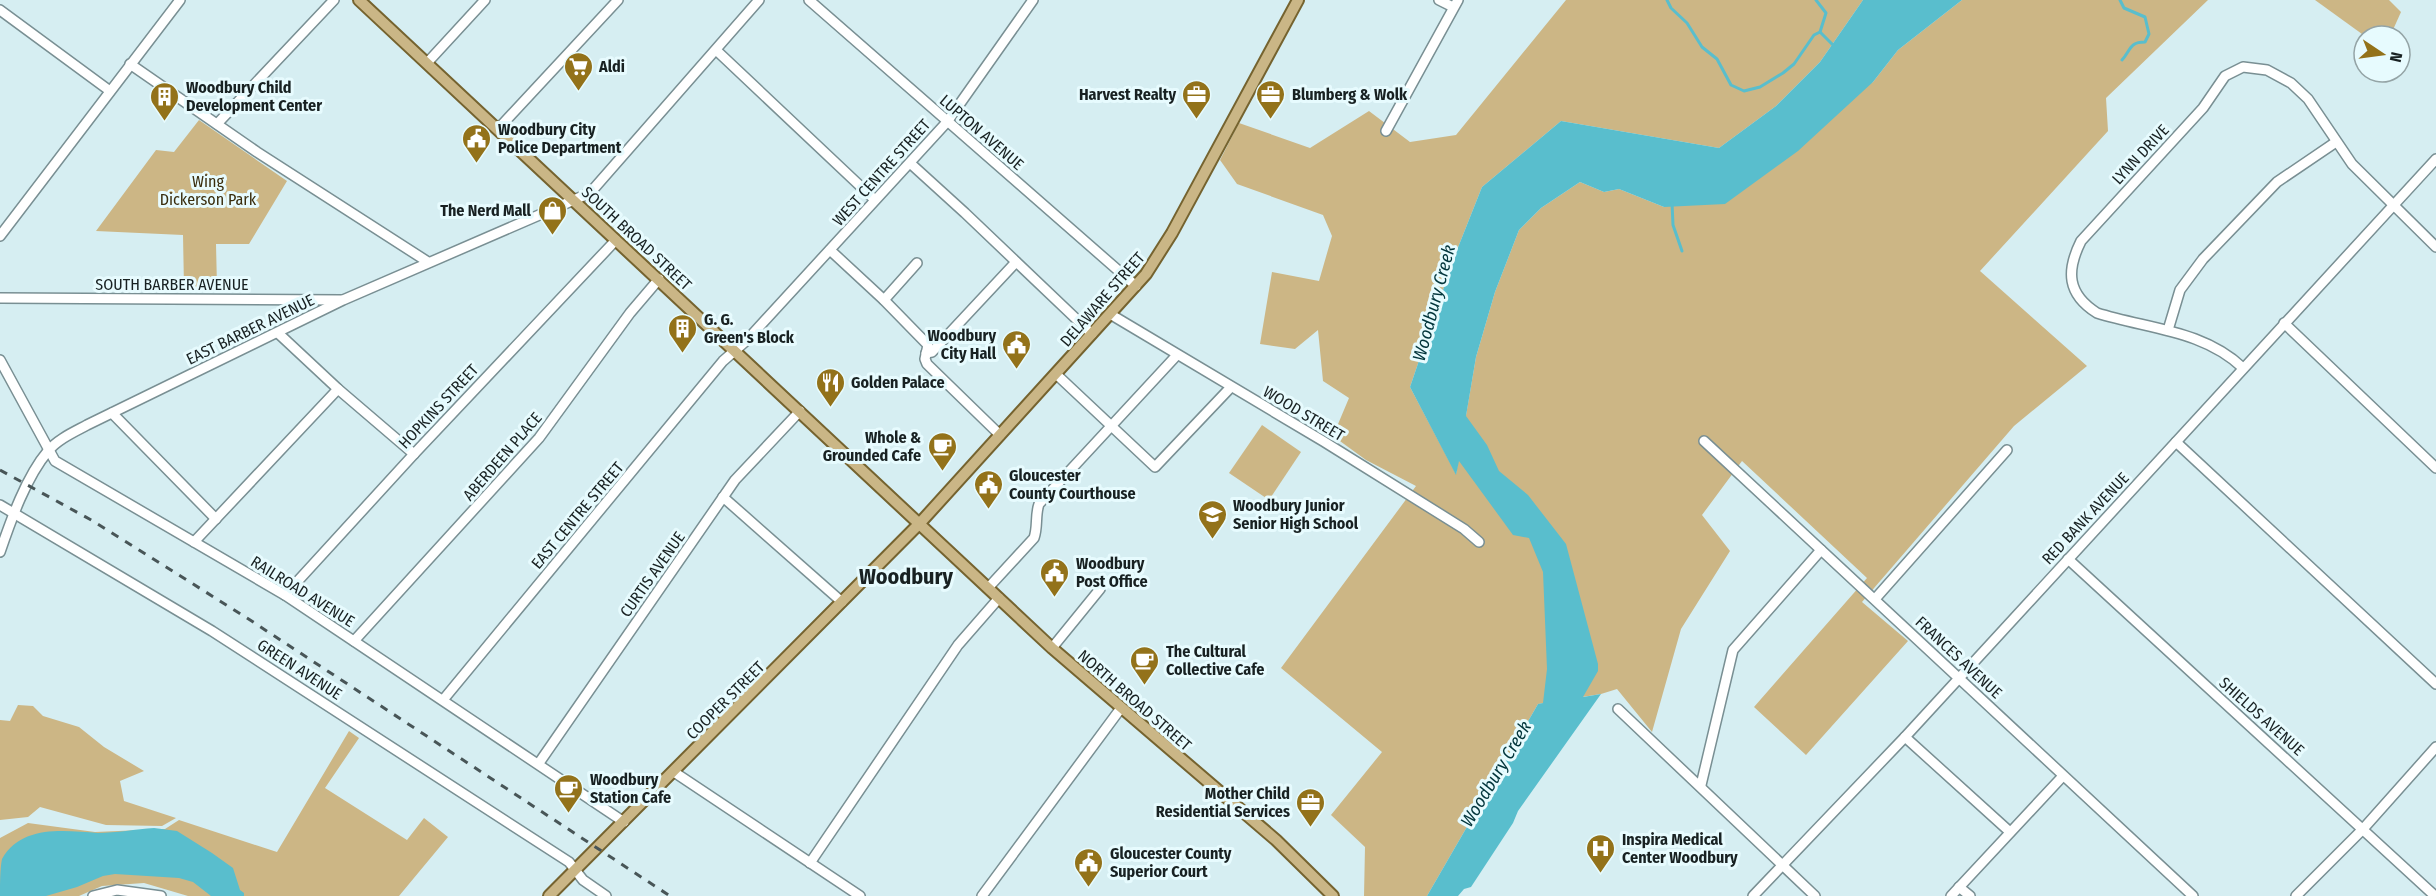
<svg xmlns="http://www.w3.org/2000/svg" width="2436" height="896" viewBox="0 0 2436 896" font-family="'Fira Sans Condensed',sans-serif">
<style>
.green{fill:#ccb685}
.water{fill:#59becd}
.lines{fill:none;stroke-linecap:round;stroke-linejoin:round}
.stream{stroke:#59becd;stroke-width:3}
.minor-casing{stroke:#798f93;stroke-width:12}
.major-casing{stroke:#75632f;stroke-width:14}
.minor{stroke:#fff;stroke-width:9}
.major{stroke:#cab686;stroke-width:10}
.rail{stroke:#485557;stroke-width:3;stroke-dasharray:8 8;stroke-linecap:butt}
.labels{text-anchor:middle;stroke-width:6;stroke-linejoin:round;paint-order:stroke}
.poi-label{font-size:16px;font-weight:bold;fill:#182122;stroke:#e7fbfe;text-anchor:start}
.street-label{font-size:16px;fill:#182122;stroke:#e7fbfe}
.park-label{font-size:16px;fill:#392c0c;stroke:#e7fbfe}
.water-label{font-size:18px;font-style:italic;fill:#02353b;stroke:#e7fbfe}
.district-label{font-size:22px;font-weight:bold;fill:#182122;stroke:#e7fbfe}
</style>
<rect width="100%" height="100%" fill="#d6eef2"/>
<!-- green -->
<g class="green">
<path d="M1566,0H1863L1820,62L1776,106L1719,148L1561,121L1482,187L1455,255L1410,387L1456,474L1476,357L1495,292L1519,230L1541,208L1580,182L1604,192L1619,189L1664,207L1873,82L1898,50L1962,0H2208L2106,98L2108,131L1980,271L2087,366L2014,426L1862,602L1908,641L1806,755L1754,707L1867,578L1742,461L1702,515L1730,551L1681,629L1652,732L1617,689L1601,694L1538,704L1427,896H1364L1365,847L1331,815L1382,752L1281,668L1416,486L1366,460L1333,436L1349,398L1323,381L1318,330L1295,349L1260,344L1272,272L1319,281L1332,236L1323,215L1237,184L1220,160L1239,123L1310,148L1369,111L1410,142L1456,135Z"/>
<path d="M2315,0H2389L2401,12L2392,32L2362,34Z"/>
<path d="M199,120L287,181L249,244H216L217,287H184L183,235L96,231L156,150L174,152Z"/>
<path d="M1262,425L1301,452L1269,500L1229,473Z"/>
<path d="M18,705L33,706L43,716L79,727L104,747L144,771L120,781L124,801L176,818L162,826L106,825L40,807L28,817L0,820V720L10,721Z"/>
<path d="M349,731L359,738L325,788L407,840L424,818L448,837L399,896H188L144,883L102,886L79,896H0V838L28,823L95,832L165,829L179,820L277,852Z"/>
</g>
<!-- water -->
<g class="water">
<path d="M1863,0H1962L1898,50L1873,82L1798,151L1725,204L1664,207L1619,189L1604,192L1580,182L1541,208L1519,230L1495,292L1476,357L1466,416L1487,445L1499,471L1528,495L1566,544L1598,664V671L1583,697L1601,694L1518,811L1513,823L1471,887L1464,889L1458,896H1427L1538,704L1543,703L1547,669L1543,572L1529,538L1513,535L1459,461L1456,475L1410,387L1455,255L1482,187L1561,121L1719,148L1776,106L1820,62Z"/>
<path d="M154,828L177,831L212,853L233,868L240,890L244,893V896H211L193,882L179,878L115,874L103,876L77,887L46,896H0C0,886 0,868 2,859C22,824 65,831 98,833C116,833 136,829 154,828Z"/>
</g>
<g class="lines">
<!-- stream -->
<g class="stream">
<path d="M1667,0L1671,8L1687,23L1702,47L1717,59L1731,85L1744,91L1760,87L1783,73L1794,64L1814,35L1820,32L1826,13L1816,0"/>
<path d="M2120,0L2124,8L2145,17L2149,34L2145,42C2129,42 2131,50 2122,60"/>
<path d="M1820,32L1834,46"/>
<path d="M1672,203L1673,225L1682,251"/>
</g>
<defs>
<g id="minor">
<path d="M809,0L1136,286"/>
<path d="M1439,0L1453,7"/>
<path d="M0,10L110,91"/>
<path d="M716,50L875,200"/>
<path d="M427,63L485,0"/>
<path d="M130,64L257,152L428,262"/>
<path d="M217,124L334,0"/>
<path d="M498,129L618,0"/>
<path d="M1386,131L1458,0"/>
<path d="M910,163L965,213L1092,334"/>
<path d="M0,236L180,0"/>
<path d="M830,250L884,300L928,345L925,359L927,364L1000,435"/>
<path d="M0,298L341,300"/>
<path d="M884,300L917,263"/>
<path d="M1110,314L1323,441L1464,529L1479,542"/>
<path d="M2284,323L2436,468"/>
<path d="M2168,330L2180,290L2203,259L2277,182L2336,142"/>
<path d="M278,333L338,389L414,454"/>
<path d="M926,353L932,352L1016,262"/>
<path d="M0,360L55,461L285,595L624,822"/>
<path d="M2243,368C2203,330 2148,329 2097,313C2067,294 2066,271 2081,241L2203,108L2225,76L2243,67L2267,70L2291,83L2308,99L2352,164L2436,247"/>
<path d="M1056,374L1155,467L1231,387"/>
<path d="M112,413L216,519"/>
<path d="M1704,441L2193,896"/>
<path d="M2176,442L2436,684"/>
<path d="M723,497L842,602"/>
<path d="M0,505L212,631L569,862L583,880L606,896"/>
<path d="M194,542L338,389"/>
<path d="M0,552C11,520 26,477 48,451C58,439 74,432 87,425L343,300L590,193L759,0"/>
<path d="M2068,559L2435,896"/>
<path d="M988,588L1034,538C1038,527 1035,515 1039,504L1177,355"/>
<path d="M285,595L414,454L616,240"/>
<path d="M1875,599L2007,450"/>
<path d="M354,641L539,438L630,313L659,279"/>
<path d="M1052,648L1100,589"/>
<path d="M443,700L723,361L747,340L947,122L1033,0"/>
<path d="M1618,709L1815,896"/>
<path d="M1905,737L2010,832"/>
<path d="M539,763L735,480L800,411"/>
<path d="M674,772L860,896"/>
<path d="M1701,785L1733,650L1821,550"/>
<path d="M810,863L958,645L999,598"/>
<path d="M1959,887L1970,896"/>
<path d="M93,896L117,890L161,896"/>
<path d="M982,896L1121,708"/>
<path d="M1753,896L1905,737L2436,159"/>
<path d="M1951,896L2062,777"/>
<path d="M2296,896L2363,829L2436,747"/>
</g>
<g id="major">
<path d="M359,0L1052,648L1276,840L1333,896"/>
<path d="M549,896L920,523L1146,274L1172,233L1298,0"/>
</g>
</defs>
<!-- minor casing -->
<use href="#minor" class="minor-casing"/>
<!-- major casing -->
<use href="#major" class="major-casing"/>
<!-- minor -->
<use href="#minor" class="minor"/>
<!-- major -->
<use href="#major" class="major"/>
<!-- rail -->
<path class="rail" d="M0,470L93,521L247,618L670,896"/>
</g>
<!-- icons -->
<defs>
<symbol id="supermarket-pin" viewBox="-11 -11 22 30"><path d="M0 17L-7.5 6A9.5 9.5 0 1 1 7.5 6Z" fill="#93721a" stroke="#e7fbfe"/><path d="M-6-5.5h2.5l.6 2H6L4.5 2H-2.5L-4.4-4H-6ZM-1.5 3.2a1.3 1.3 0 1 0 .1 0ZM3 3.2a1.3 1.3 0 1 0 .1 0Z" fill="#fff"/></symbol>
<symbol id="office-pin" viewBox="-11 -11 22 30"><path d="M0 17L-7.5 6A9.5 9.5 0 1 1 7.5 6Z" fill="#93721a" stroke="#e7fbfe"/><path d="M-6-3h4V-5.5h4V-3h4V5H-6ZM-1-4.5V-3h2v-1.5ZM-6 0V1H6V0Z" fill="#fff"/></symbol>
<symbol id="building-pin" viewBox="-11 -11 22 30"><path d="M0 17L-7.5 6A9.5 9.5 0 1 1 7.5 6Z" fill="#93721a" stroke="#e7fbfe"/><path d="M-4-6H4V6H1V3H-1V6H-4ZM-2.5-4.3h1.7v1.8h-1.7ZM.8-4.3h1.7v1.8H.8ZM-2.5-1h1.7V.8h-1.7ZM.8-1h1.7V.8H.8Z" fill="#fff"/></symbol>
<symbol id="civic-pin" viewBox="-11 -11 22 30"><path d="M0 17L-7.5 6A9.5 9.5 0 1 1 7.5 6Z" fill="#93721a" stroke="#e7fbfe"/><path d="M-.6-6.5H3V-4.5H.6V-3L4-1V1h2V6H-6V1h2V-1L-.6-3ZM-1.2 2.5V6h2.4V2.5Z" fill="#fff"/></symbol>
<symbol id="shop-pin" viewBox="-11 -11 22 30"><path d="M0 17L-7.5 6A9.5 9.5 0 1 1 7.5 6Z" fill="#93721a" stroke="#e7fbfe"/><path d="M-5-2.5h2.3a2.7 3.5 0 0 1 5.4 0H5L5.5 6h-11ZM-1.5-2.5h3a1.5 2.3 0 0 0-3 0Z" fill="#fff"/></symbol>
<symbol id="restaurant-pin" viewBox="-11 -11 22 30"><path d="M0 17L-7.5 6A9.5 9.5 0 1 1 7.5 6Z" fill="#93721a" stroke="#e7fbfe"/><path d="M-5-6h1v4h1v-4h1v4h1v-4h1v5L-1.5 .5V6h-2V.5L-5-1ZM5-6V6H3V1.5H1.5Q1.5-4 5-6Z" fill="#fff"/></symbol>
<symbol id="cafe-pin" viewBox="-11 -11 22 30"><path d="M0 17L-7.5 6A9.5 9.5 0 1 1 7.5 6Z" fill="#93721a" stroke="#e7fbfe"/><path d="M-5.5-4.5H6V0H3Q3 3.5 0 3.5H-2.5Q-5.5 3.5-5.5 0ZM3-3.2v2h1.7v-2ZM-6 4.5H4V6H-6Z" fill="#fff"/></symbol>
<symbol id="school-pin" viewBox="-11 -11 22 30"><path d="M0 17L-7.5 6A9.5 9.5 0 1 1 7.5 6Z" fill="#93721a" stroke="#e7fbfe"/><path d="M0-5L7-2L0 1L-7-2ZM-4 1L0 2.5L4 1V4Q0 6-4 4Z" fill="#fff"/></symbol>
<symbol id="hospital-pin" viewBox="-11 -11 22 30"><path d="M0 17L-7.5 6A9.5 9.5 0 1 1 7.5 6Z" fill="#93721a" stroke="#e7fbfe"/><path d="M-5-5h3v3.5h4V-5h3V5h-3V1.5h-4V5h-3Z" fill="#fff"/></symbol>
</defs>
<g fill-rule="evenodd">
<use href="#supermarket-pin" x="562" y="50" width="33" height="45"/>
<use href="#office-pin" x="1180" y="78" width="33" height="45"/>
<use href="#office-pin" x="1254" y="78" width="33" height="45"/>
<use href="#building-pin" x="148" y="80" width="33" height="45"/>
<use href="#civic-pin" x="460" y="122" width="33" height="45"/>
<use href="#shop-pin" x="536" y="194" width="33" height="45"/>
<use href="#building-pin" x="666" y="312" width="33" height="45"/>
<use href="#civic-pin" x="1000" y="328" width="33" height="45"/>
<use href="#restaurant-pin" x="814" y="366" width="33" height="45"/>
<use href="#cafe-pin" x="926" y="430" width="33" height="45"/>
<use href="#civic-pin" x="972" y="468" width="33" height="45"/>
<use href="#school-pin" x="1196" y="498" width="33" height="45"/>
<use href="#civic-pin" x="1038" y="556" width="33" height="45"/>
<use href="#cafe-pin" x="1128" y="644" width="33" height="45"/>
<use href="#cafe-pin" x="552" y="772" width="33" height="45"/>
<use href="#office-pin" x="1294" y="786" width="33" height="45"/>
<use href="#hospital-pin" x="1584" y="832" width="33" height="45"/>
<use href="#civic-pin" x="1072" y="846" width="33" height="45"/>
</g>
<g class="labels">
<!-- poi labels -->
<g class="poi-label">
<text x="599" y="72">Aldi</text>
<text x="186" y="93">Woodbury Child<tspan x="186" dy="18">Development Center</tspan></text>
<text x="1176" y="100" text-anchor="end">Harvest Realty</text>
<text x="1292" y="100">Blumberg &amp; Wolk</text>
<text x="498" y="135">Woodbury City<tspan x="498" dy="18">Police Department</tspan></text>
<text x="531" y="216" text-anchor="end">The Nerd Mall</text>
<text x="704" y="325">G. G.<tspan x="704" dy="18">Green's Block</tspan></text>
<text x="996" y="341" text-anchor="end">Woodbury<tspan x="996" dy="18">City Hall</tspan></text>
<text x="851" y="388">Golden Palace</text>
<text x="921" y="443" text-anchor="end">Whole &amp;<tspan x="921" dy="18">Grounded Cafe</tspan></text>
<text x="1009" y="481">Gloucester<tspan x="1009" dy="18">County Courthouse</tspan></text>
<text x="1233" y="511">Woodbury Junior<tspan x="1233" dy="18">Senior High School</tspan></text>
<text x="1076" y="569">Woodbury<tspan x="1076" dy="18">Post Office</tspan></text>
<text x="1166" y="657">The Cultural<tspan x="1166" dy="18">Collective Cafe</tspan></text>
<text x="590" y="785">Woodbury<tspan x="590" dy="18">Station Cafe</tspan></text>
<text x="1290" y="799" text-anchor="end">Mother Child<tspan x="1290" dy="18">Residential Services</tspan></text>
<text x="1622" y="845">Inspira Medical<tspan x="1622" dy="18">Center Woodbury</tspan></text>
<text x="1110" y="859">Gloucester County<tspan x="1110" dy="18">Superior Court</tspan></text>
</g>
<!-- street labels -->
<g class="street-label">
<text transform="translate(982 132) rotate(41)" y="6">LUPTON AVENUE</text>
<text transform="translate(2140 154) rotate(-47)" y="6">LYNN DRIVE</text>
<text transform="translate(881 172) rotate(-48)" y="6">WEST CENTRE STREET</text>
<text transform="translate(637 238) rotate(43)" y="6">SOUTH BROAD STREET</text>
<text x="172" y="290">SOUTH BARBER AVENUE</text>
<text transform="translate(1102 299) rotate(-49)" y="6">DELAWARE STREET</text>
<text transform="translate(250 329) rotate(-26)" y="6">EAST BARBER AVENUE</text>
<text transform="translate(438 406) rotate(-47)" y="6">HOPKINS STREET</text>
<text transform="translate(1304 413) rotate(31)" y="6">WOOD STREET</text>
<text transform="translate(502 456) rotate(-49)" y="6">ABERDEEN PLACE</text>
<text transform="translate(577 515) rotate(-50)" y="6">EAST CENTRE STREET</text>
<text transform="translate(2085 518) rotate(-47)" y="6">RED BANK AVENUE</text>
<text transform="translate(652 574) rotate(-55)" y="6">CURTIS AVENUE</text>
<text transform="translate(303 591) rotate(32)" y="6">RAILROAD AVENUE</text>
<text transform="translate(1959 657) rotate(43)" y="6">FRANCES AVENUE</text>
<text transform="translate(300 669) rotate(33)" y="6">GREEN AVENUE</text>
<text transform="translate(725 700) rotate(-45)" y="6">COOPER STREET</text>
<text transform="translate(1135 700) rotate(41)" y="6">NORTH BROAD STREET</text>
<text transform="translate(2262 716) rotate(42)" y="6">SHIELDS AVENUE</text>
</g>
<!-- park labels -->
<g class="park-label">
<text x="208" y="187">Wing<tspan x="208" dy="18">Dickerson Park</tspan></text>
</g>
<!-- water labels -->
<g class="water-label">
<text transform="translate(1434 303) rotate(-75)" y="6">Woodbury Creek</text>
<text transform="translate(1496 774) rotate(-59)" y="6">Woodbury Creek</text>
</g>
<!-- district labels -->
<g class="district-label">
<text x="906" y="584">Woodbury</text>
</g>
</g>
<!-- north arrow -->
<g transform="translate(2382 54) rotate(103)"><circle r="28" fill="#e7fbfe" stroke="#94a4a6" stroke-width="1.5"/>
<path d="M0-4.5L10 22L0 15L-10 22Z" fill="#93721a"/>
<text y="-9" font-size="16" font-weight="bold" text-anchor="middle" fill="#182122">N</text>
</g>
</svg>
